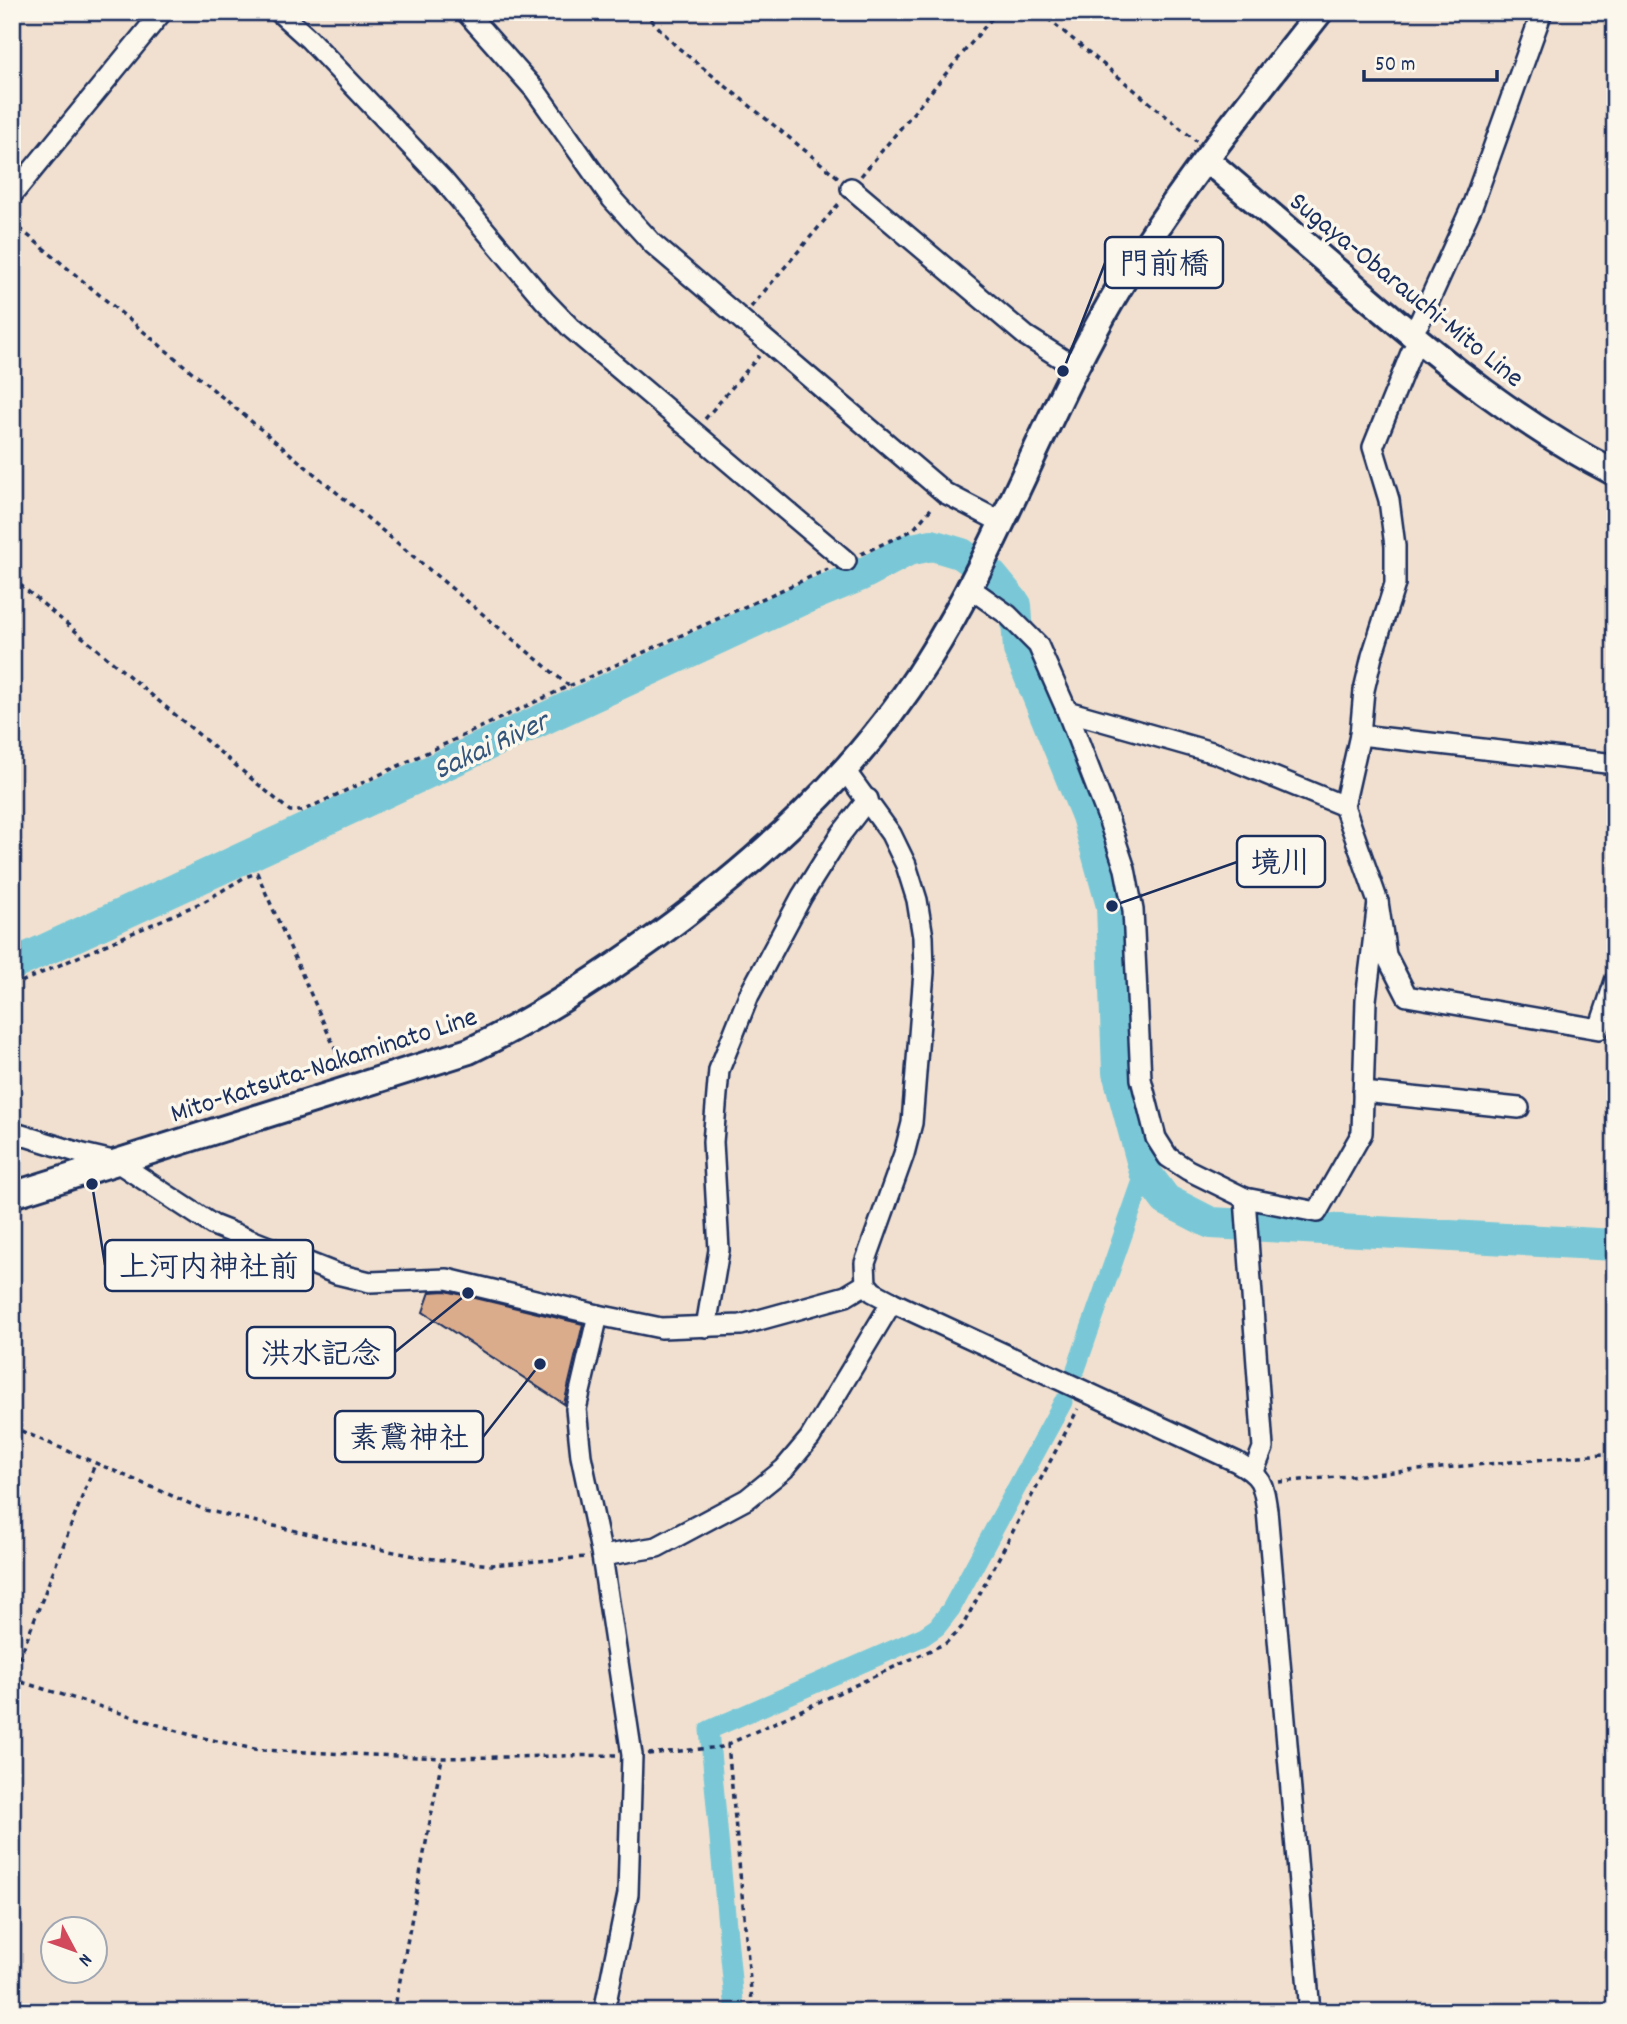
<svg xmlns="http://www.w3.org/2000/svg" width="1627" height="2024" viewBox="0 0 1627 2024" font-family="Dekko,'Klee One',sans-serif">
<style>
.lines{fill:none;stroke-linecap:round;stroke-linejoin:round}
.canal{stroke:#7ac8d7;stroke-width:19}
.river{stroke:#7ac8d7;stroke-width:32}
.building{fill:#dbac8c;stroke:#1b2f5e;stroke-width:2}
.minor-casing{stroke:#1b2f5e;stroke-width:24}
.major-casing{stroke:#1b2f5e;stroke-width:30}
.path{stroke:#1b2f5e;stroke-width:3.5;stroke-dasharray:5 5;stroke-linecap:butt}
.minor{stroke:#fbf7ec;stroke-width:19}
.major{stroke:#fbf7ec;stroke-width:24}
.labels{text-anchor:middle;stroke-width:7;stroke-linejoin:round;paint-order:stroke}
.street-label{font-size:28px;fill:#1b2f5e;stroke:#fbf7ec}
.water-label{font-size:30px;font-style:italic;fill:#33557c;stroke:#fbf7ec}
.leader{fill:none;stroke:#1b2f5e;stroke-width:2.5}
.callout-dot{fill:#1b2f5e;stroke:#fbf7ec;stroke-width:2.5}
.callout{fill:#fbf7ec;stroke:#1b2f5e;stroke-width:2.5}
.callout-label{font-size:30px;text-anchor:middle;font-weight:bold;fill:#1b2f5e}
</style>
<rect width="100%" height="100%" fill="#f1e0cf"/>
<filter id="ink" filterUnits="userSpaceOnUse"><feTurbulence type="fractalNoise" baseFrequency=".0143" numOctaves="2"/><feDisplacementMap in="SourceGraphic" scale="14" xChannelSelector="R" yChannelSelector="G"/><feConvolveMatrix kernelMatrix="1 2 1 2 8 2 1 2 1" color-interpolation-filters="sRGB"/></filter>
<g filter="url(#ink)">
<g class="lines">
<!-- canal -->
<g class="canal">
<path d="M1076,1369L1145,1172"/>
<path d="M735,2012L709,1730L924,1636L937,1627L951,1609L1063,1402"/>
</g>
<!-- river -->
<g class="river">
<path d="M992,576L1016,605L1019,650L1087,816L1112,906L1118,1072L1145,1172L1166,1200L1211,1223L1615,1245"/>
<path d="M12,965L796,602L859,576L908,550L932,545L962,554L970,560"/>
</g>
</g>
<!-- building -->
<path class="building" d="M446,1291L583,1324L564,1404L423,1312L430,1292Z"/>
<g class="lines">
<defs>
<g id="minor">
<path d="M279,12L309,39L443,180L544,300L571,328L846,561"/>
<path d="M466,12L535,90L612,199L653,244L945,493L1001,522"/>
<path d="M851,188L1026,336L1075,367"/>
<path d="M12,195L162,12"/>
<path d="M1411,334L1420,321L1473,204L1542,12"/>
<path d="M1419,342L1411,353L1373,447L1389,500L1395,546V584L1372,656L1364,690L1360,735L1344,806L1378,902L1386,955L1407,996L1599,1029L1615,981"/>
<path d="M970,588L1008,615L1038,645L1067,711L1107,815L1125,869L1133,910L1141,1079L1156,1138L1168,1157L1188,1170L1245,1198L1317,1212L1362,1133L1366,1000L1378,902"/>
<path d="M1067,711L1215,753L1344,806"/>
<path d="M1360,735L1615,764"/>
<path d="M844,769L891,834L906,865L917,900L923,937L924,972L912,1123L904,1154L865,1263L866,1284L873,1292L892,1302L1237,1462C1262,1476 1263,1483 1267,1510L1310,2012"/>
<path d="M1363,1092L1519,1108"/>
<path d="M12,1132L83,1154L117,1162L213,1225L337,1274L370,1282L447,1279L598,1315L661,1328L741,1325L846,1296L866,1284"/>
<path d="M1245,1198L1263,1448L1254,1471"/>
<path d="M598,1315L576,1409L581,1456L602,1556L632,1755L628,1894L604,2012"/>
<path d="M706,1327L719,1250L713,1142L719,1070L749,995L802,896L841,834L868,799"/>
<path d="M602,1556L657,1547L747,1499L784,1469L810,1438L892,1302"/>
</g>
<g id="major">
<path d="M1207,160C1260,205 1312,250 1365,295C1443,362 1522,426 1615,473"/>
<path d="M12,1195L469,1051C536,1019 597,979 657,936C760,860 857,773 926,663C996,553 1040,428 1104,314C1164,206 1244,109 1320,12"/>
</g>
</defs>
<!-- minor casing -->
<use href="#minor" class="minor-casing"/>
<!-- major casing -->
<use href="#major" class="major-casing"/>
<!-- path -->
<g class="path">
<path d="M644,12L676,46L839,178"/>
<path d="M1040,12L1196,141"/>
<path d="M861,176L997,12"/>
<path d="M12,222L569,686"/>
<path d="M751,307L841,201"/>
<path d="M705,419L759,356"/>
<path d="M861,554L913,530L934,505"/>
<path d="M12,578L290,811H302L569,686L828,569"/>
<path d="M12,935H13"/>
<path d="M12,986L205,901L245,877L257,873L345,1071"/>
<path d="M12,1427L205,1510L344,1542L425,1558L491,1565L586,1557"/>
<path d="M1279,1482L1615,1453"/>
<path d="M12,1677L95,1464"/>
<path d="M12,1679L194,1736L259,1750L442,1758L616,1755"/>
<path d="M728,1744L753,2012"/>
<path d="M648,1754L722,1747L946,1643L962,1627L1078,1409"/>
<path d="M394,2012L442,1758"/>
</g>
<!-- minor -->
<use href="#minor" class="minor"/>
<!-- major -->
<use href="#major" class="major"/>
</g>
</g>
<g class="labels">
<!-- street labels -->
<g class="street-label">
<text transform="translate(1408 288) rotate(39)" y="10">Sugaya-Obarauchi-Mito Line</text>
<text transform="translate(323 1063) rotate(-18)" y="10">Mito-Katsuta-Nakaminato Line</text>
</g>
<!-- water labels -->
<g class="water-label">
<text transform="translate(490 744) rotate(-25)" y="10">Sakai River</text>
</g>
</g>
<!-- callouts -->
<path class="leader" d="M1063 371L1105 263M1112 906L1237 862M92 1184L105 1265M468 1293L395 1352M540 1364L483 1437"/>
<g class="callout-dot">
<circle cx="1063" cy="371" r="7"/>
<circle cx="1112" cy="906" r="7"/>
<circle cx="92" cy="1184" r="7"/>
<circle cx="468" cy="1293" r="7"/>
<circle cx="540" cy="1364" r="7"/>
</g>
<g class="callout">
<rect x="1105" y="237" width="118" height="51" rx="7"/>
<rect x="1237" y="836" width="88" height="51" rx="7"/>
<rect x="105" y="1240" width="208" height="51" rx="7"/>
<rect x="247" y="1327" width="148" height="51" rx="7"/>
<rect x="335" y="1411" width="148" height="51" rx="7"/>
</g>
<g class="callout-label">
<text x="1164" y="273">門前橋</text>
<text x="1281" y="872">境川</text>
<text x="209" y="1276">上河内神社前</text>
<text x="321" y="1363">洪水記念</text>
<text x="409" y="1447">素鵞神社</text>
</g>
<!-- margin -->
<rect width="1627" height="2024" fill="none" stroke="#fbf7ec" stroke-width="42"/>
<rect x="21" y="21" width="1585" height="1982" fill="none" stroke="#1b2f5e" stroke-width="2.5" filter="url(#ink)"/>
<!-- north arrow -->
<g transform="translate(74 1950) rotate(131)"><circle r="33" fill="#fbf7ec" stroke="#a1a7b3" stroke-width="2"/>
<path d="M0-5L12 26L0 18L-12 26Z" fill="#d1495b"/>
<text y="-10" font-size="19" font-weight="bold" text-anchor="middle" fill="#1b2f5e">N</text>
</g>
<!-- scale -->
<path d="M1364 70v10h133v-10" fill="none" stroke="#1b2f5e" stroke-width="3.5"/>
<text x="1375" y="70" font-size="21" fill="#1b2f5e" stroke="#fbf7ec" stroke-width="5" paint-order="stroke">50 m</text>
</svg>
